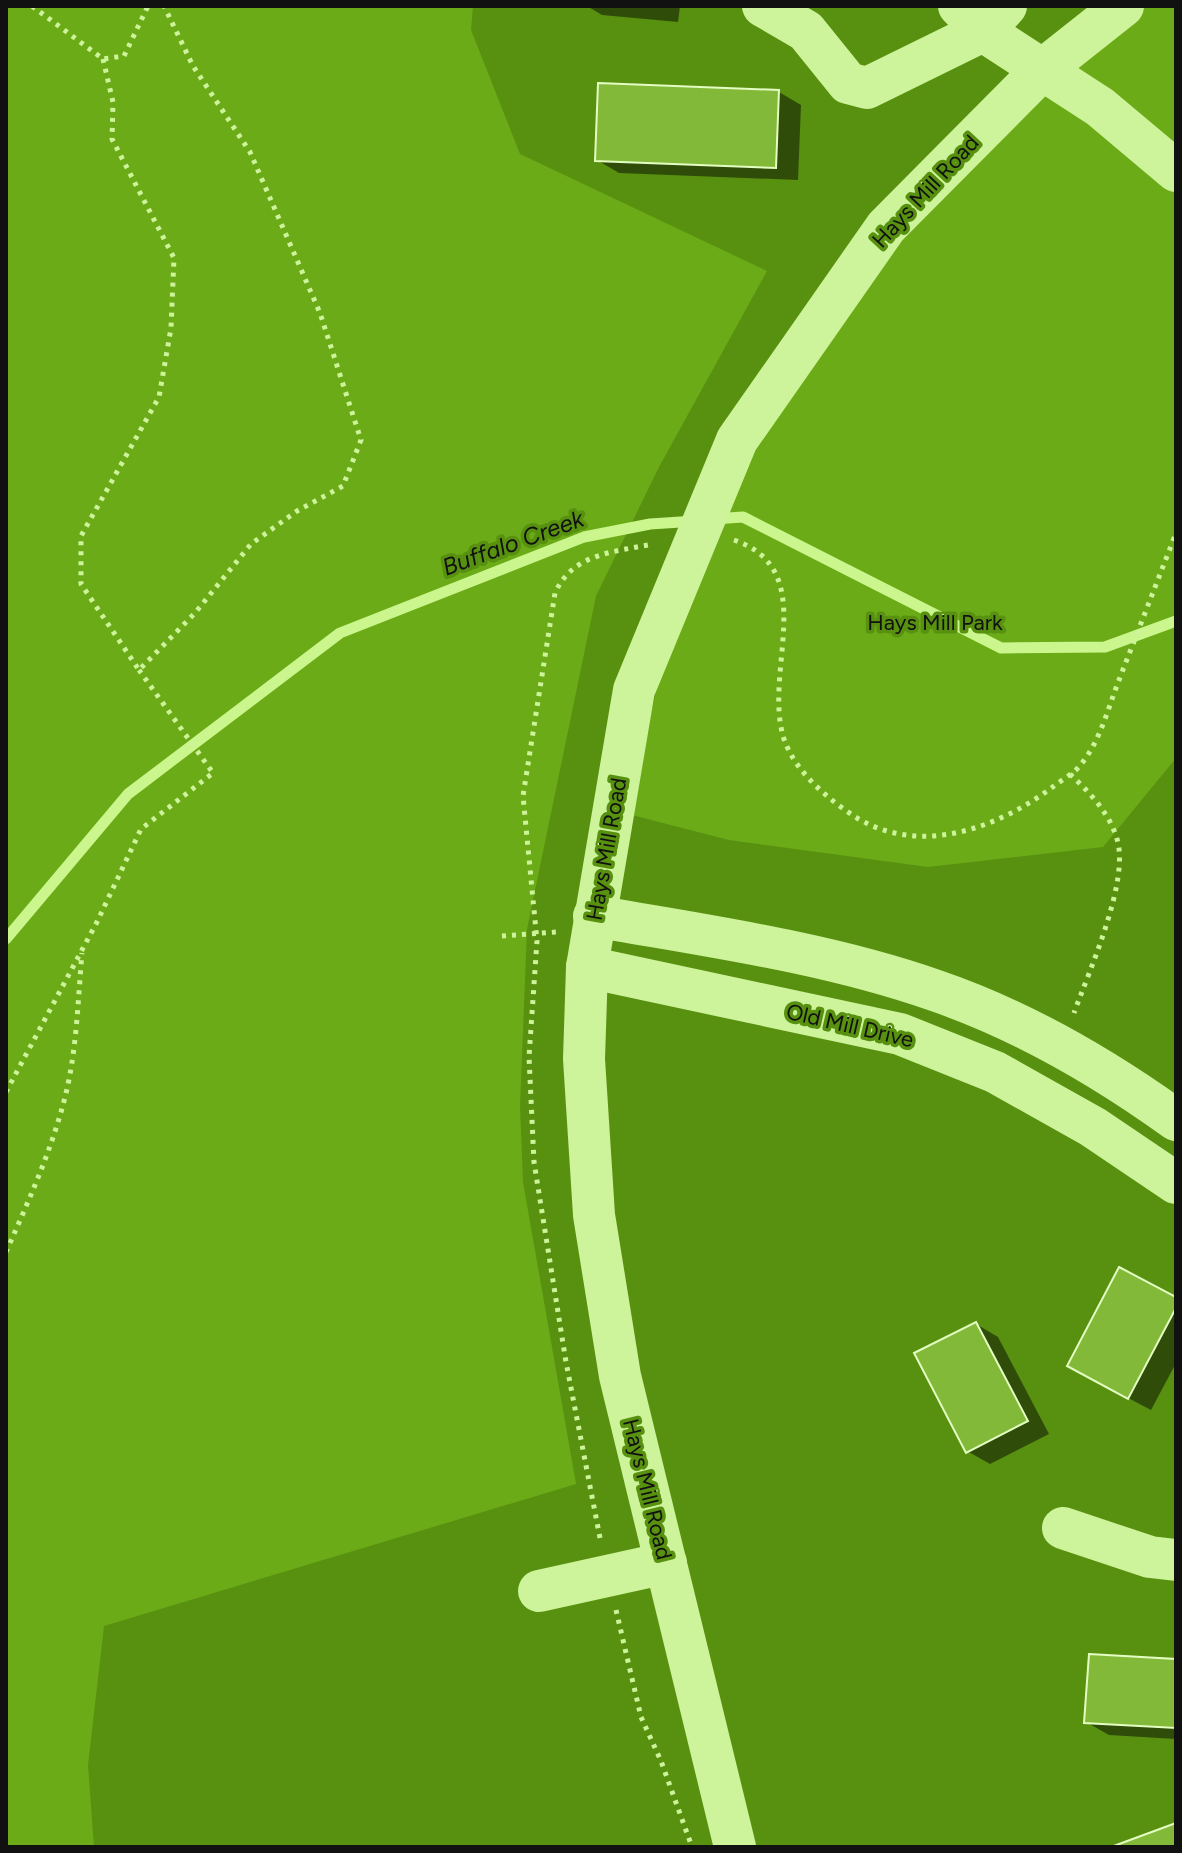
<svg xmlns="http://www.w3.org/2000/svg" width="1182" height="1853" viewBox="0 0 1182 1853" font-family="Figtree,sans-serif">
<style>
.green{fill:#6cab18}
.shadow{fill:#0007}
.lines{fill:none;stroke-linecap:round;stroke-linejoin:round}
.stream{stroke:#caf68d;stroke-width:11}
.building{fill:#82b939;stroke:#e4fdc3;stroke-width:2}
.path{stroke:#cdf39b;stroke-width:5;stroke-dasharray:4 6;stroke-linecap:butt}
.minor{stroke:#cdf39b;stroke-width:42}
.labels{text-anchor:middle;stroke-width:7;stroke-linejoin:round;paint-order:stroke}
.street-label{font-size:22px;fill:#111;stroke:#589110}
.park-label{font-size:22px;fill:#111;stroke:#589110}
.water-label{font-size:24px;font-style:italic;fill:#111;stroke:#589110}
</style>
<rect width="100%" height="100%" fill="#589110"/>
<!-- green -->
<g class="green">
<path d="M6,6H473L471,30L520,154L767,271L659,467L596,596L527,929L520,1106L523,1182L576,1484L104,1626L88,1765L94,1847H6Z"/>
<path d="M1138,6H1176V758L1103,847L928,867L729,840L628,814L658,683L734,473L885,243Z"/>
</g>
<!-- shadow -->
<g class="shadow">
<path d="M587,6H680L678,22L602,15Z"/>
<path d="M779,92L801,105L798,180L619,173L597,160Z"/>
<path d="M1176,1299V1363L1151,1410L1092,1379Z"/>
<path d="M976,1324L998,1337L1049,1434L990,1464L967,1451Z"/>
<path d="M1176,1661V1739L1109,1735L1086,1722Z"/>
</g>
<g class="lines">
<!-- stream -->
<g class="stream">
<path d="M713,519L743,517L1001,648L1105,647L1176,621"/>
<path d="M6,939L128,794L340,633L584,537L650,524L696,521"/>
</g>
</g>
<!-- building -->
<g class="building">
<path d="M598,83L779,90L776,168L595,161Z"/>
<path d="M1119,1267L1176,1297V1308L1128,1399L1067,1366Z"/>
<path d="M976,1322L1028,1421L966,1453L914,1353Z"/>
<path d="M1089,1654L1176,1659V1728L1084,1723Z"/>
<path d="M1176,1823V1847H1111Z"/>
</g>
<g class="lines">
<!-- path -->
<g class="path">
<path d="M32,6L103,59L124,56L148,6"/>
<path d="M103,59L113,102L112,139L174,258L171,328L159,397L81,536V584L139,670L195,613L251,544L297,511L343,486L361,440L320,313L250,152L193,66L164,6"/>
<path d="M734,540C822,570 762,671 784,739C795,772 829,800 857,818C922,857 1000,827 1054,786C1063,779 1076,772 1082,763C1101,739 1108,708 1119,680C1138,631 1157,582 1176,533"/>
<path d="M1070,774C1089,792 1109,812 1117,839C1130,881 1089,971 1074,1013"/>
<path d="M502,936L557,932"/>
<path d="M6,1092L97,922L141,829L213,773L139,670"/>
<path d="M6,1252C29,1200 54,1145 67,1089C77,1044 78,999 82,953"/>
<path d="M600,1538L566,1362L534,1162L529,1057L537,941L523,796L555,593C573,553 614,552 653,544"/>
<path d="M616,1610L641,1717L661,1761L692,1847"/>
</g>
<!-- minor -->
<g class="minor">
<path d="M763,6L806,31L848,83L867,88L983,31L1006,6"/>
<path d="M959,6L983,31L1100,107L1176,171"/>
<path d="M594,916C707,936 825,952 934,990C1022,1020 1101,1066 1176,1120"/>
<path d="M587,967L900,1034L995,1072L1093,1127L1176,1183"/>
<path d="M1063,1528L1150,1557L1176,1560"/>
<path d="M539,1591L666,1563"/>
<path d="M735,1847L620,1376L594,1215L584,1059L587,967L634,690L737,440L886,227L1041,71L1123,6"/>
</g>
</g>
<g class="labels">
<!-- street labels -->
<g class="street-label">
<text transform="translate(925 191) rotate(-47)" y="8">Hays Mill Road</text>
<text transform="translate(606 849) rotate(-80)" y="8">Hays Mill Road</text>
<text transform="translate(850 1025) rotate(13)" y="8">Old Mill Drive</text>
<text transform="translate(648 1489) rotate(76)" y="8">Hays Mill Road</text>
</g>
<!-- park labels -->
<g class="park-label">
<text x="935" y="630">Hays Mill Park</text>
</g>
<!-- water labels -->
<g class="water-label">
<text transform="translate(513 543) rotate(-20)" y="8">Buffalo Creek</text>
</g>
</g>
<!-- border -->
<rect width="1182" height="1853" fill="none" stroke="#111111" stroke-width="16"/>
</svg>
